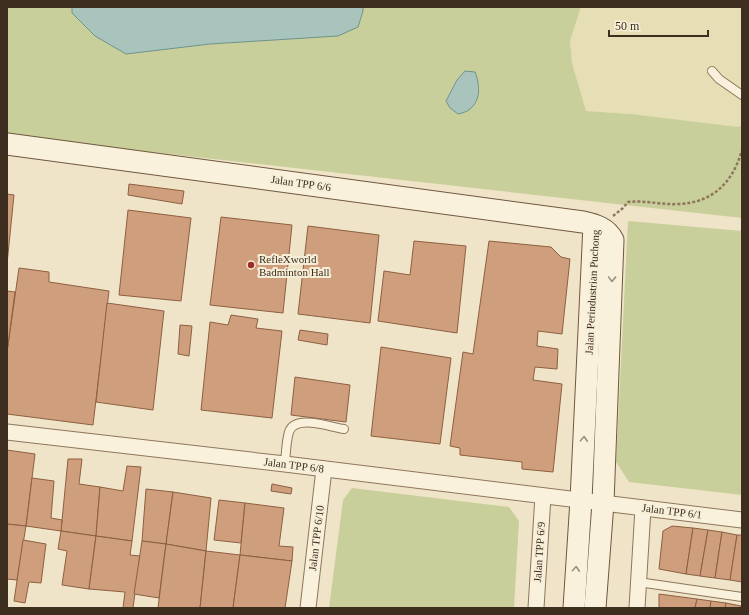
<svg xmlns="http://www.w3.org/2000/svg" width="749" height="615" viewBox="0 0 749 615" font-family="Georgia,serif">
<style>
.farmland{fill:#e6deb5}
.green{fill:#c9cf9b;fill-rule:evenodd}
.water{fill:#a9c4bc;stroke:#6f938a}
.building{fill:#cf9f7d;stroke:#8d5f41}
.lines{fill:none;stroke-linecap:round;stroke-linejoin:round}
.lane-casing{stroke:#8d765c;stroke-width:10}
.street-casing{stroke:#8d765c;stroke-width:17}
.secondary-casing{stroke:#6f573f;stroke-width:23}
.path{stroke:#8d765c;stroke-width:2.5;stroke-dasharray:3 2;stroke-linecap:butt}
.lane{stroke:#faf1dc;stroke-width:8}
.street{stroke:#faf1dc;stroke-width:15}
.secondary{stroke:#faf1dc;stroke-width:21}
.oneway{stroke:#9c907e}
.poi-dot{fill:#9e2a2b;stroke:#f7eed8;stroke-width:1.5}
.labels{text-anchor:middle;stroke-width:4;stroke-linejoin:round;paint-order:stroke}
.street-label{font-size:11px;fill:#3d2e20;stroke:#f7eed8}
.poi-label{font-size:11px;fill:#3d2e20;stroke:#f7eed8;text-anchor:start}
</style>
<rect width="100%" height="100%" fill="#f0e4c8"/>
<!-- farmland -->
<path class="farmland" d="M581,7H742V124L739,127L631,114L586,111L572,63L570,41Z"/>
<!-- green -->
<g class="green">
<path d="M7,7H72V13L126,54L210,44L363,11V7H581L570,41L572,63L586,111L631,114L739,127L742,124V218L7,136ZM457,80L469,110L446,101Z"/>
<path d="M628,221L742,231V495L629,482L616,462Z"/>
<path d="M352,488L509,507L519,521L514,608H329L343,500Z"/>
</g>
<!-- water -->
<g class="water">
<path d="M72,7H363V11L358,27L338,36L210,44L126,54L95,36L72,13Z"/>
<path d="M465,71L475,72C480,85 481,100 470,109C467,112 462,113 458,114L450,108L446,101L457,80Z"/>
</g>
<!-- building -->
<g class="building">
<path d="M129,184L184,191L182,204L128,195Z"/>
<path d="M7,194L14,195L7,264Z"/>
<path d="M128,210L191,218L181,301L119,295Z"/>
<path d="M221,217L292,225L283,313L210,305Z"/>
<path d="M308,226L379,235L370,323L298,314Z"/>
<path d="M414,241L466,246L457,333L378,321L384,271L410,275Z"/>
<path d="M489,241L551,247L561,257L570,259L562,334L538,331L537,346L558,349L557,369L535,367L533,380L562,384L553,472L522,469V462L460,455V448L450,446L463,352L473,354Z"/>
<path d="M19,268L49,272V282L109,291L93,425L7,414V352Z"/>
<path d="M7,291L15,292L7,352Z"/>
<path d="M107,303L164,311L153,410L96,402Z"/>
<path d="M231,315L258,319L256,328L282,331L272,418L201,410L210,322L228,325Z"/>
<path d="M180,325L192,326L189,356L178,354Z"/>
<path d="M300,330L328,334L327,345L298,340Z"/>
<path d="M381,347L451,358L440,444L371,436Z"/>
<path d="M295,377L350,385L346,422L291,415Z"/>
<path d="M7,450L35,454L26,526L7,524Z"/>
<path d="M68,459H82L79,484L100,487L96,536L61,531Z"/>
<path d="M127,466L141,467L132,541L96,536L100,487L123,491Z"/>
<path d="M32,478L54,481L51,518L62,520L61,531L26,526Z"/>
<path d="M272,484L292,488L291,494L271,491Z"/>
<path d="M146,489L173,492L166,544L142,541Z"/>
<path d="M173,492L211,498L206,551L166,544Z"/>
<path d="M219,500L245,503L241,543L214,540Z"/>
<path d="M245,503L284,508L279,546L293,547L292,561L240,555Z"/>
<path d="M7,524L26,526L17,580L7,579Z"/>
<path d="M672,526L693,528L686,574L659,569L663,531Z"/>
<path d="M693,528L708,530L700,576L686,574Z"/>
<path d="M708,530L722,532L715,578L700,576Z"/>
<path d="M61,531L96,536L89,589L62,585L67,551L58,549Z"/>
<path d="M722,532L737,535L730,580L715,578Z"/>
<path d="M737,535H742V582L730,580Z"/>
<path d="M96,536L132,541L130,555L140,556L133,608H123L125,592L89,589Z"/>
<path d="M23,540L46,544L41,583L29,582L25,603L14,601Z"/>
<path d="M142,541L166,544L159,598L134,594Z"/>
<path d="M166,544L206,551L200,608H158Z"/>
<path d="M206,551L240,555L233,608H200Z"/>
<path d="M240,555L292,561L285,608H233Z"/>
<path d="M659,594L697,599L695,608H659Z"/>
<path d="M697,599L711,601L710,608H695Z"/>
<path d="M711,601L726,603L725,608H710Z"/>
<path d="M726,603L741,606L740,608H725Z"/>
</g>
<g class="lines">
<defs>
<g id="lane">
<path d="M712,71L719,79L742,95"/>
<path d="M285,464C286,453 286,442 289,432C295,414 330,427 344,429"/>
<path d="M638,582L742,597"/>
</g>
<g id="street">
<path d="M7,432L285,464L742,520"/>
<path d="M308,608L324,469"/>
<path d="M536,608L543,496"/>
<path d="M637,608L643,508"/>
</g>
<g id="secondary">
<path d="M7,144L583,222C596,225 607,228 613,240L603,503L595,608"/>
<path d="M574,608L581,500L594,225"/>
</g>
</defs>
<!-- lane casing -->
<use href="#lane" class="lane-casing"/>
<!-- street casing -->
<use href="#street" class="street-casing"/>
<!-- secondary casing -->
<use href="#secondary" class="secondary-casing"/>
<!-- path -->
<path class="path" d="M613,216L623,208L628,202C645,200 661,205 678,204C713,203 733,182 742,150"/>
<!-- lane -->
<use href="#lane" class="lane"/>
<!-- street -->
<use href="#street" class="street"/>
<!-- secondary -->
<use href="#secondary" class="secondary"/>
</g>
<!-- one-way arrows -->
<defs><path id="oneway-chevron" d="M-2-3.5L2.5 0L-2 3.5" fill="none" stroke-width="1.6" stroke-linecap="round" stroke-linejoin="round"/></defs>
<g class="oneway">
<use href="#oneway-chevron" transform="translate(612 279) rotate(92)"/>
<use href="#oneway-chevron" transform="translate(584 439) rotate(-87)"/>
<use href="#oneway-chevron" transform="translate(576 569) rotate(-86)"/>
</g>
<!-- markers -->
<circle class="poi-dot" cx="251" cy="265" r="4"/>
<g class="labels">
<!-- street labels -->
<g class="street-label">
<text transform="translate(301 183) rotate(8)" y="4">Jalan TPP 6/6</text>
<text transform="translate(592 292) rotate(-87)" y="4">Jalan Perindustrian Puchong</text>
<text transform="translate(294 465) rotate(7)" y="4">Jalan TPP 6/8</text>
<text transform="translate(672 511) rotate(7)" y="4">Jalan TPP 6/1</text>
<text transform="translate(316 538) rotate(-83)" y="4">Jalan TPP 6/10</text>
<text transform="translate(539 552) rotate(-86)" y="4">Jalan TPP 6/9</text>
</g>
<!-- poi labels -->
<g class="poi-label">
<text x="259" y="263">RefleXworld<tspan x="259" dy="13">Badminton Hall</tspan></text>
</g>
</g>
<!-- border -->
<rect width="749" height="615" fill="none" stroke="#3d2e20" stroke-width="16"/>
<!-- scale -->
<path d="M609 30v6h99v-6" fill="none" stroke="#3d2e20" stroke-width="2"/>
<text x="615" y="30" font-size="12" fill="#3d2e20" stroke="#f7eed8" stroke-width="3" paint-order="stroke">50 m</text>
</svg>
